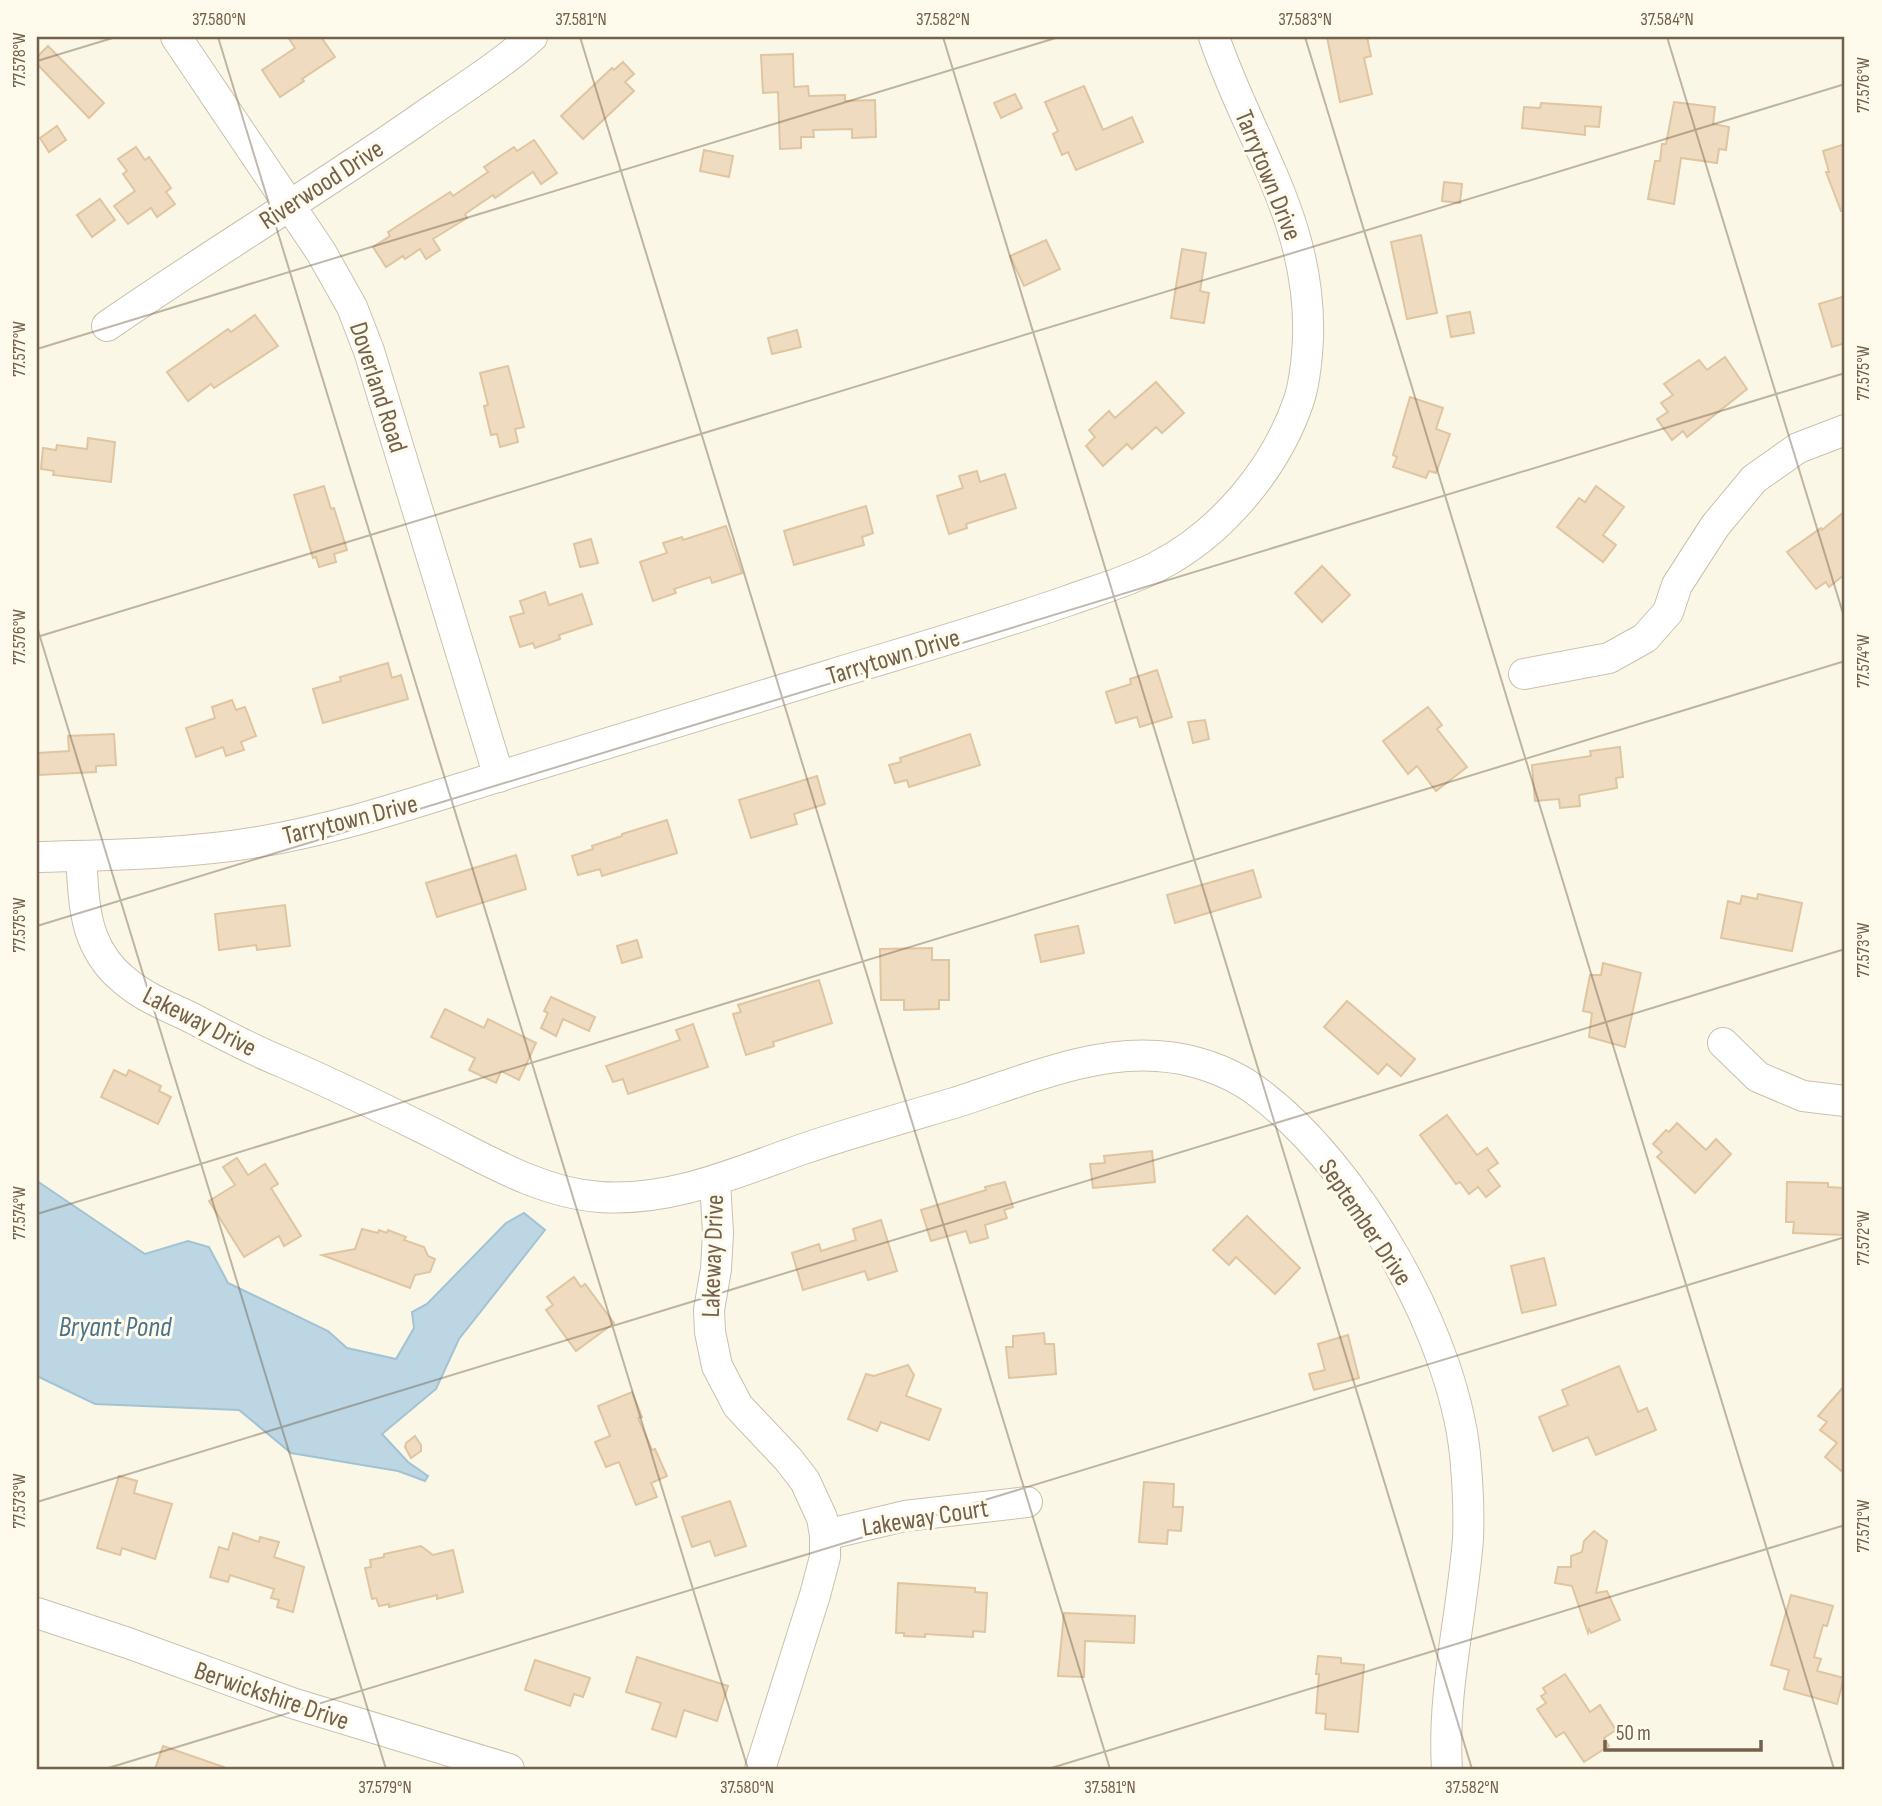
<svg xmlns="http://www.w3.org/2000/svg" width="1882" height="1806" viewBox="0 0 1882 1806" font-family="'Sofia Sans Condensed',sans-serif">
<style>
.water{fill:#bcd6e3;stroke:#a2c3d4;stroke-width:2}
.building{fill:#efdbbf;stroke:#e0c5a1;stroke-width:2}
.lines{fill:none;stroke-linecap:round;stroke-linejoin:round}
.minor-casing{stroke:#ccc0ad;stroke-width:32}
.minor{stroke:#fff;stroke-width:30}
.ticks{fill:none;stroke:#73614c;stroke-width:2;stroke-opacity:0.45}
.labels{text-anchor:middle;stroke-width:6;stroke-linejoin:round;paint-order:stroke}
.street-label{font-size:26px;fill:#73614c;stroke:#fefaec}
.water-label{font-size:28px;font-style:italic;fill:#4b748b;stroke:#fefaec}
.neatline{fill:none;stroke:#73614c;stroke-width:2.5}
.ticks-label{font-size:18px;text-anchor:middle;fill:#73614c}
</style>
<rect width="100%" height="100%" fill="#fbf7e6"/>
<!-- water -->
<path class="water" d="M37,1181L145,1254L188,1241L209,1247L228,1283L328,1331L347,1348L396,1359L414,1328L412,1312L427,1304L506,1223L524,1213L545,1230L459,1339L436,1389L382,1434L408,1462L428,1476L425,1481L398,1471L291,1453L239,1410L95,1404L37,1376Z"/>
<!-- building -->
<g class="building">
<path d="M288,37H321L335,57L302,79L304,81L280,97L262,70L295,48Z"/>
<path d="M1327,37H1367L1371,56L1364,58L1372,94L1340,102Z"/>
<path d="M48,46L104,103L89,118L37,64V57Z"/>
<path d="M793,54L794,87L808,86L809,96L845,95V101L875,100L876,137L852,138V129L813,130L814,137H801V148L780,149L778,92L763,93L761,55Z"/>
<path d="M623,62L634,74L625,82L634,91L583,139L561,116L612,68L614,70Z"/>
<path d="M1084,86L1103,130L1132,117L1143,142L1076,170L1068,152L1062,155L1053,134L1058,131L1045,102Z"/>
<path d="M1015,94L1022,108L1001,118L994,103Z"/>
<path d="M1674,102L1715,107L1713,124L1729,127L1726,150L1719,149L1717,163L1681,158L1674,204L1648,199L1655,161H1660L1662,144H1666Z"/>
<path d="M1541,103L1601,107L1599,127L1585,126V135L1522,128L1524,107L1540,108Z"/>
<path d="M57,126L66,140L49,152L40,138Z"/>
<path d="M534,140L557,173L541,184L533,172L495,198L493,195L465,214L467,218L433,239L440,250L426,259L420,249L405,259L403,256L386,267L373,247L390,236L388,232L450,192L453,196L488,172L484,167L514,147L517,151Z"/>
<path d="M1845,144V211H1841L1826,172H1829L1823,151Z"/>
<path d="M136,147L145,160L149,157L171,188L166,192L175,204L157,217L151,208L128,224L114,206L135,191L123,174L127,171L118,159Z"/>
<path d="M704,150L733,156L729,177L700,171Z"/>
<path d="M1444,182L1462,184L1460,203L1442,201Z"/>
<path d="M100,199L115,220L92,237L77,215Z"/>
<path d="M1421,235L1437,313L1407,319L1391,242Z"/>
<path d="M1046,240L1060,269L1024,286L1010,256Z"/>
<path d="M1182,249L1206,253L1200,291L1209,293L1204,323L1171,318Z"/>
<path d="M1845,296V343L1832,347L1819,304Z"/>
<path d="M1470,312L1474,333L1451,337L1447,316Z"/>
<path d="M255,315L278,346L214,388L211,384L188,401L167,372L228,329L231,332Z"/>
<path d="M797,330L801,347L772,354L768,338Z"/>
<path d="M1725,357L1747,389L1687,437L1683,431L1672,440L1657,419L1668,412L1661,403L1673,395L1664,384L1699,360L1707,370Z"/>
<path d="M508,366L524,427L515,429L518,442L500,447L497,434L491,435L484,406L488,405L480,373Z"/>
<path d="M1156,382L1184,413L1162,433L1156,427L1132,449L1127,444L1103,466L1086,446L1095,437L1089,430L1109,411L1115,418Z"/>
<path d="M1410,397L1443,408L1436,429L1450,434L1436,473L1429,471L1426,478L1393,467L1397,457L1393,455Z"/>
<path d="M88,438L115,442L111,482L53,475L54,471L41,469L43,448L56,450L57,445L87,449Z"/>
<path d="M977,471L980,482L1005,474L1016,508L966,524L967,528L949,534L937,496L963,488L959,476Z"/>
<path d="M324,486L331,509L334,508L347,550L334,554L336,562L319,567L316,557L313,558L294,495Z"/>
<path d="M1596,486L1624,507L1603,535L1616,545L1603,562L1557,527L1579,498L1585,502Z"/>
<path d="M866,506L873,533L862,537L864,545L794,565L784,531Z"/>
<path d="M1845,511V574L1829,587L1826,582L1816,589L1787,552L1821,528L1822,530Z"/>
<path d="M726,526L742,573L712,583L710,577L674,589L676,593L653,601L640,562L667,553L663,543L682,537L683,540Z"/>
<path d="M591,539L598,563L580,567L574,544Z"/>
<path d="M1322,566L1350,595L1322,622L1295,593Z"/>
<path d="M545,592L549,605L582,594L592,624L559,635L560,639L535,648L533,643L520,647L510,617L524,613L520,601Z"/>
<path d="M388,663L392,678L401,675L408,699L323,723L313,689L341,681L340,677Z"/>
<path d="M1157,670L1172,717L1140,727L1137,717L1116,723L1106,692L1131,684L1130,679Z"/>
<path d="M232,700L236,710L245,707L256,736L241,742L244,750L226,756L223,747L196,757L186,728L215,718L212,707Z"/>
<path d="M1428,707L1442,725L1437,729L1467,767L1436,791L1417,766L1408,774L1383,741Z"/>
<path d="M1205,720L1209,739L1193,743L1188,722Z"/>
<path d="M114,734L116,765L96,766V772L39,775L38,753L69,751L68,736Z"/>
<path d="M970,734L980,765L909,787L907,780L895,783L889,765L901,762L900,758Z"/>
<path d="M1620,747L1623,777L1616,778L1617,788L1579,795L1580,806L1560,808L1559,799L1535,801L1532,765L1591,756L1590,751Z"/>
<path d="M817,776L825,804L794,814L797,824L751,838L739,800Z"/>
<path d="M667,820L677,853L602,876L600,869L578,875L572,856L593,849L592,846L622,836V834Z"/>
<path d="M516,855L526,889L437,917L426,883Z"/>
<path d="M1253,870L1261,897L1175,923L1167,895Z"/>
<path d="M1758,894L1802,903L1792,951L1721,938L1728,901L1740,904L1742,896L1757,899Z"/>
<path d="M285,905L290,946L257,950L256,945L219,950L215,914Z"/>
<path d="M1078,926L1084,953L1041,962L1035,935Z"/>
<path d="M637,940L642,957L622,963L617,946Z"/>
<path d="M932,948V960H949V1000H939V1009L904,1010V1000H881L880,949Z"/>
<path d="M1603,963L1641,973L1625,1047L1589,1037L1592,1013L1583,1011L1590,975H1601Z"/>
<path d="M819,980L832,1023L773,1042L774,1046L746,1055L733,1014L741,1012L738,1005Z"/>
<path d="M551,997L595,1017L589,1031L563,1019L556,1036L541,1028L548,1013L544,1011Z"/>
<path d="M1347,1001L1415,1059L1401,1076L1387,1064L1378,1074L1324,1027Z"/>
<path d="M445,1009L484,1028L488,1019L536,1043L519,1080L501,1071L496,1083L469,1070L475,1058L431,1037Z"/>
<path d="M693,1024L708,1067L628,1094L623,1079L613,1082L606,1066L680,1040L676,1030Z"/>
<path d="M114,1070L126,1076L129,1070L161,1086L159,1091L171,1097L158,1124L101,1097Z"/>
<path d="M1447,1115L1477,1155L1487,1148L1498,1163L1488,1170L1500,1186L1486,1197L1478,1187L1469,1194L1460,1182L1456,1184L1420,1135Z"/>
<path d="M1677,1123L1706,1150L1716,1139L1731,1154L1695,1193L1657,1157L1662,1152L1653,1144L1666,1130L1669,1132Z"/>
<path d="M1152,1151L1155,1182L1093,1188L1090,1164L1105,1163L1104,1156Z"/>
<path d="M237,1158L248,1175L265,1164L278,1184L271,1188L301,1236L284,1246L279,1236L244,1257L209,1201L235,1185L223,1167Z"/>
<path d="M1005,1182L1013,1207L1004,1210L1007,1218L985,1225L988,1238L970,1243L966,1231L931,1241L921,1210L986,1190L985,1187Z"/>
<path d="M1787,1182L1828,1183V1187L1845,1188V1235L1793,1233L1794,1222H1786Z"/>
<path d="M1247,1216L1300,1268L1275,1294L1236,1257L1229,1265L1213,1250Z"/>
<path d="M881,1220L897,1271L868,1280L865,1271L803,1290L792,1253L819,1244L821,1251L856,1240L853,1229Z"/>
<path d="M362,1229L378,1233L379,1230L387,1233L388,1230L406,1237L404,1240L424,1247L428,1256L435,1259L430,1272L415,1275L410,1288L322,1255L355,1249Z"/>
<path d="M1544,1258L1556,1305L1522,1313L1511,1266Z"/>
<path d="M574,1277L581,1287L585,1284L614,1323L576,1351L546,1310L553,1305L547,1297Z"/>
<path d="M1044,1333L1045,1344H1054L1056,1374L1009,1378L1006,1347H1013V1336Z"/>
<path d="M1348,1335L1359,1378L1314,1390L1309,1374L1325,1370L1318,1344Z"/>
<path d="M908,1365L914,1375L906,1396L941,1409L929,1440L881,1422L877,1431L848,1419L866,1374L874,1376Z"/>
<path d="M1619,1366L1638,1412L1647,1408L1656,1430L1596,1455L1588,1437L1553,1451L1539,1417L1568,1405L1562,1390Z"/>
<path d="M1845,1385V1474L1825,1457L1837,1443L1820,1430L1827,1422L1818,1416Z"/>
<path d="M632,1392L642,1417L638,1418L652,1450L655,1449L667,1476L651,1483L657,1497L636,1505L619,1462L606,1467L595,1442L610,1436L598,1406Z"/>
<path d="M415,1436L421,1445V1451L411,1458L405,1447L406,1443Z"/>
<path d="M119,1476L137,1481L134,1493L172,1504L155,1559L122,1548L120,1555L97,1548Z"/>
<path d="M1144,1482L1174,1484L1173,1507H1183L1181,1531L1168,1530L1167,1544L1139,1542Z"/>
<path d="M730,1501L746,1546L715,1556L710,1541L692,1547L682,1517Z"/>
<path d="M1594,1531L1607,1541L1596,1593L1607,1591L1620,1620L1591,1633L1589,1629L1588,1633L1572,1586L1555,1583L1558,1567H1571V1556L1582,1552L1584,1541Z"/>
<path d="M233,1533L259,1542L260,1537L279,1542L274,1557L304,1567L293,1612L277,1607L279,1600L271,1598L274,1589L230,1575L228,1582L210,1577L219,1547L228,1550Z"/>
<path d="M421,1546L433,1555L453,1550L463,1592L437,1599V1595L389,1607V1604L379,1606L376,1598L372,1599L365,1568L371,1567L370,1560L384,1557V1554Z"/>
<path d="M898,1583L975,1588V1592L987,1593L985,1632L973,1631V1637L925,1634V1637L904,1636V1633H896Z"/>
<path d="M1791,1595L1833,1606L1827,1626L1823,1625L1814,1657L1821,1659L1817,1671L1844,1678L1837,1704L1784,1689L1789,1670L1771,1665Z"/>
<path d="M1064,1613L1135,1616L1134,1643L1085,1641L1084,1677L1058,1676Z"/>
<path d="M1318,1656L1341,1658V1663L1364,1665L1358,1732L1325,1729L1326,1714L1316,1713L1319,1674H1316Z"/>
<path d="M637,1657L728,1686L717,1721L684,1710L676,1737L652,1729L661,1703L626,1692Z"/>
<path d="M535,1660L590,1678L583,1697L574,1694L570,1706L525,1690Z"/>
<path d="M1565,1674L1590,1712L1600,1705L1616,1730L1604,1738L1609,1746L1584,1762L1564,1732L1556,1737L1537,1709L1546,1703L1541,1696L1546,1693L1543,1688Z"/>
<path d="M163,1746L224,1767L223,1769H155Z"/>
</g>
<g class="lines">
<defs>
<g id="minor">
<path d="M176,37L321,252L352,307L369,351L499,777"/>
<path d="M107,326C208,256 314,192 415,122C454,94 496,69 532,37"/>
<path d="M1524,674L1609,658L1645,638L1668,612L1677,585L1715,526L1754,479L1798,448L1845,430"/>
<path d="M81,856C83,883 83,913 93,938C100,955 110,969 124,980C142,996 166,1006 188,1016C219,1032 250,1049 282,1062C334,1084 384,1109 435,1134C487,1160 541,1193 600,1197C672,1202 737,1172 803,1149C853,1132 903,1118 954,1103C1018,1083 1089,1051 1157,1056C1191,1058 1228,1070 1255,1090C1357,1164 1458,1340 1466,1466C1468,1490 1469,1515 1468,1539C1462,1616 1442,1692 1447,1769"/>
<path d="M37,857C110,855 186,854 258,842C343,828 425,799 507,774C614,741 722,709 830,675C909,651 989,628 1067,601C1097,590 1130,581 1158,566C1222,533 1276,468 1299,400C1305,381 1307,359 1308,339C1312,221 1250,143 1214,37"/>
<path d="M1723,1043L1758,1077L1803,1096L1845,1101"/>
<path d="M715,1181L718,1233L716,1269L709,1310L710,1332L717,1366L738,1406L788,1459L805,1481L822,1518L825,1535V1557L815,1595L760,1769"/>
<path d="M825,1535L905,1516L1027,1502"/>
<path d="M37,1613L128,1643L292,1703L509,1769"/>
</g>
</defs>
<!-- minor casing -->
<use href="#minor" class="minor-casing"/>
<!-- minor -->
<use href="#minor" class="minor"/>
</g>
<!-- ticks -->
<path class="ticks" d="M218,37L748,1769M580,37L1110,1769M943,37L1472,1769M1305,37L1834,1769M1667,37L1845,620M37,61L116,37M37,349L1059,37M37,627L386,1769M37,637L1845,84M37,926L1845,373M37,1214L1845,661M37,1502L1845,949M105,1769L1845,1237M1048,1769L1845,1525"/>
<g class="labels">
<!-- street labels -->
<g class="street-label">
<text transform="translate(1269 175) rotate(68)" y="9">Tarrytown Drive</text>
<text transform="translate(321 184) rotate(-33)" y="9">Riverwood Drive</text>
<text transform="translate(379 387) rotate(72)" y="9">Doverland Road</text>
<text transform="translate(893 656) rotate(-17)" y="9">Tarrytown Drive</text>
<text transform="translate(350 819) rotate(-14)" y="9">Tarrytown Drive</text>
<text transform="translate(200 1021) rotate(27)" y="9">Lakeway Drive</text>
<text transform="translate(1366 1222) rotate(56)" y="9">September Drive</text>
<text transform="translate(712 1256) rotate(-88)" y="9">Lakeway Drive</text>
<text transform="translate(925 1517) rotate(-9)" y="9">Lakeway Court</text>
<text transform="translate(272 1695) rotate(19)" y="9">Berwickshire Drive</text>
</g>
<!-- water labels -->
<g class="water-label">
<text x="115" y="1336">Bryant Pond</text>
</g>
</g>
<!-- border -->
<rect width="1882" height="1806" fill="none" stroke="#fefaec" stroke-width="77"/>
<!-- scale -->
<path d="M1605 1740v10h156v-10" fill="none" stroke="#73614c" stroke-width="3.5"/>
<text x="1616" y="1740" font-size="21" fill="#73614c" stroke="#fefaec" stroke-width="5" paint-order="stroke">50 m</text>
<rect x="38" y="38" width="1805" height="1730" class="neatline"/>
<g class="ticks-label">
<text x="219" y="25">37.580°N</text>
<text x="581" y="25">37.581°N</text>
<text x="943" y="25">37.582°N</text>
<text x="1305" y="25">37.583°N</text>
<text x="1667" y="25">37.584°N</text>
<text transform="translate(19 60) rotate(-90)" y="6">77.578°W</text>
<text transform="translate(1863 85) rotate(-90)" y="6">77.576°W</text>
<text transform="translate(19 349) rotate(-90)" y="6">77.577°W</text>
<text transform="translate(1863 373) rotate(-90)" y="6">77.575°W</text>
<text transform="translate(19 637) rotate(-90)" y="6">77.576°W</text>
<text transform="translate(1863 661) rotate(-90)" y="6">77.574°W</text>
<text transform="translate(19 925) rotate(-90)" y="6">77.575°W</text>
<text transform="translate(1863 950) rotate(-90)" y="6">77.573°W</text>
<text transform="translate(19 1213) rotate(-90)" y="6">77.574°W</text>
<text transform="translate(1863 1238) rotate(-90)" y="6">77.572°W</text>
<text transform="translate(19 1501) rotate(-90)" y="6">77.573°W</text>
<text transform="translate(1863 1526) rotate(-90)" y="6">77.571°W</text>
<text x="385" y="1793">37.579°N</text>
<text x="747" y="1793">37.580°N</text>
<text x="1110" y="1793">37.581°N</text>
<text x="1472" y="1793">37.582°N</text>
</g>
</svg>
